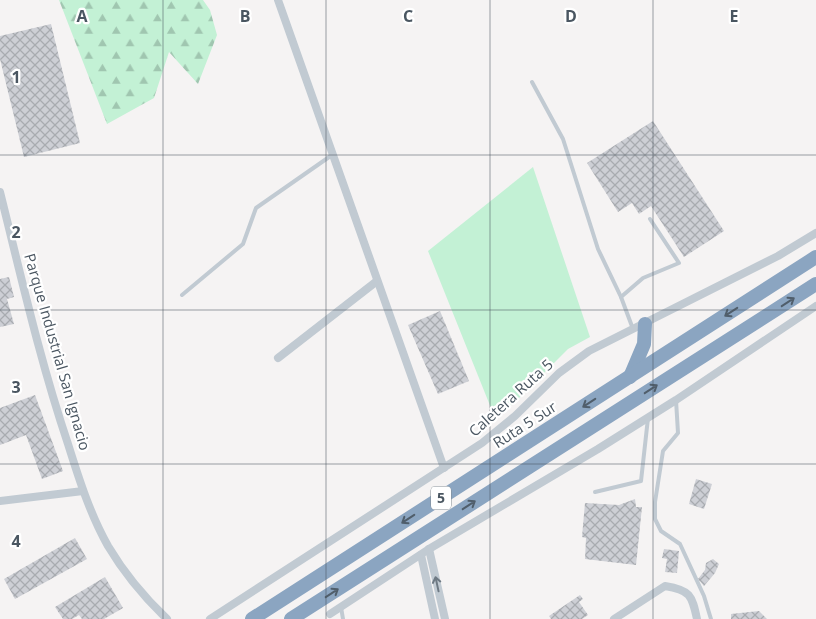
<svg xmlns="http://www.w3.org/2000/svg" width="816" height="619" viewBox="0 0 816 619" font-family="'Open Sans',sans-serif">
<style>
.forest{fill:url(#forest-firs)}
.garden{fill:#c3f1d5}
.building{fill:url(#building-cross-hatch)}
.lines{fill:none;stroke-linecap:round;stroke-linejoin:round}
.lane{stroke:#c1cad2;stroke-width:4}
.street{stroke:#c1cad2;stroke-width:8}
.highway{stroke:#8ba5c1;stroke-width:14}
.oneway{stroke:#505e6b}
.oneway2{stroke:#6e7983}
.grid{fill:none;stroke:#4a5661;stroke-width:1;stroke-opacity:0.55}
.labels{text-anchor:middle;stroke-width:4.5;stroke-linejoin:round;paint-order:stroke}
.shield{fill:#fff;stroke:#808990;stroke-width:1}
.shield-label{font-size:14px;font-weight:bold;fill:#4a5661}
.street-label{font-size:15px;fill:#4a5661;stroke:#fff}
.grid-label{font-size:16px;text-anchor:middle;font-weight:bold;fill:#4a5661;stroke:#fff;stroke-width:4.5;stroke-linejoin:round;paint-order:stroke}
</style>
<defs>
<pattern id="forest-firs" width="22" height="20" patternUnits="userSpaceOnUse" patternTransform="scale(1.25)"><rect width="22" height="20" fill="#c3f1d5"/><path d="M5 1l3.5 6h-7zM16 11l3.5 6h-7z" fill="#a0c6b0"/></pattern>
<pattern id="building-cross-hatch" width="8" height="8" patternUnits="userSpaceOnUse" patternTransform="scale(1.25)"><rect width="8" height="8" fill="#cdcfd5"/><path d="M0 0l8 8M0 8l8-8" fill="none" stroke="#a8abb0"/></pattern>
</defs>
<rect width="100%" height="100%" fill="#f5f3f3"/>
<!-- forest -->
<path class="forest" d="M59,0H203L210,10L217,35L198,84L169,52L154,98L107,124Z"/>
<!-- garden -->
<path class="garden" d="M533,167L590,337L568,349L515,402L495,418L428,251Z"/>
<!-- building -->
<g class="building">
<path d="M51,24L80,143L24,157L0,59V36Z"/>
<path d="M653,121L724,231L684,257L651,206L639,214L632,203L618,212L587,163Z"/>
<path d="M9,277L14,297L7,299L14,324L0,327V279Z"/>
<path d="M440,311L469,381L438,394L408,325Z"/>
<path d="M35,395L63,471L42,479L26,435L0,445V408Z"/>
<path d="M696,479L712,484L704,509L689,504Z"/>
<path d="M635,499L636,507H642L636,565L585,559L586,538L582,537L585,503L619,505Z"/>
<path d="M75,538L87,559L15,599L4,579Z"/>
<path d="M664,549L679,551L677,573L665,572L667,559L662,558Z"/>
<path d="M713,559L719,564L715,573L704,586L698,579L705,570L706,563Z"/>
<path d="M105,577L123,608L104,619H82L79,615L72,619H63L55,607Z"/>
<path d="M580,595L583,599L579,602L588,615L582,619H551L549,616Z"/>
<path d="M759,611L767,619H731V614Z"/>
</g>
<g class="lines">
<!-- lane -->
<g class="lane">
<path d="M532,82L563,139L598,249L621,297L633,329"/>
<path d="M182,295L243,244L256,208L332,155"/>
<path d="M621,297L643,278L679,263L650,219"/>
<path d="M676,400L678,433L663,451L655,502V519L661,531L680,544L704,596L711,619"/>
<path d="M595,492L641,481L648,418"/>
<path d="M341,607L343,619"/>
</g>
<!-- street -->
<g class="street">
<path d="M278,0L444,468"/>
<path d="M0,192C21,276 40,361 68,444C79,479 90,514 108,546C124,573 144,597 167,619"/>
<path d="M278,358L377,281"/>
<path d="M0,501L83,491"/>
<path d="M429,549L445,619"/>
<path d="M421,555L435,619"/>
<path d="M330,614L429,549L598,449L676,400L816,306"/>
<path d="M210,619L482,443L515,416L559,373L589,351L778,256L816,233"/>
<path d="M614,619L665,586C690,590 692,595 697,619"/>
</g>
<!-- highway -->
<g class="highway">
<path d="M630,377L644,344L645,324"/>
<path d="M252,619L816,257"/>
<path d="M291,619L816,284"/>
</g>
</g>
<!-- one-way arrows -->
<defs><path id="oneway-shaft" d="M-6 0H5M1.5-3L5.5 0L1.5 3" fill="none" stroke-width="1.6" stroke-linecap="round" stroke-linejoin="round" transform="scale(1.25)"/></defs>
<g class="oneway">
<use href="#oneway-shaft" transform="translate(788 302) rotate(-33)"/>
<use href="#oneway-shaft" transform="translate(731 312) rotate(147)"/>
<use href="#oneway-shaft" transform="translate(651 389) rotate(-33)"/>
<use href="#oneway-shaft" transform="translate(589 403) rotate(147)"/>
<use href="#oneway-shaft" transform="translate(469 505) rotate(-33)"/>
<use href="#oneway-shaft" transform="translate(408 519) rotate(147)"/>
<use href="#oneway-shaft" transform="translate(332 593) rotate(-33)"/>
</g>
<use class="oneway2" href="#oneway-shaft" transform="translate(437 584) rotate(-102)"/>
<!-- grid -->
<path class="grid" d="M163,0V619M326,0V619M490,0V619M653,0V619M0,155H816M0,310H816M0,464H816"/>
<g class="labels">
<!-- shield labels -->
<rect class="shield" x="431" y="486.5" width="20" height="23" rx="4"/>
<g class="shield-label">
<text x="441" y="503">5</text>
</g>
<!-- street labels -->
<g class="street-label">
<text transform="translate(57 352) rotate(74)" y="5">Parque Industrial San Ignacio</text>
<text transform="translate(511 398) rotate(-42)" y="5">Caletera Ruta 5</text>
<text transform="translate(525 425) rotate(-33)" y="5">Ruta 5 Sur</text>
</g>
</g>
<g class="grid-label">
<text x="82" y="22">A</text>
<text x="245" y="22">B</text>
<text x="408" y="22">C</text>
<text x="571" y="22">D</text>
<text x="734" y="22">E</text>
<text x="16" y="83">1</text>
<text x="16" y="238">2</text>
<text x="16" y="393">3</text>
<text x="16" y="547">4</text>
</g>
</svg>
